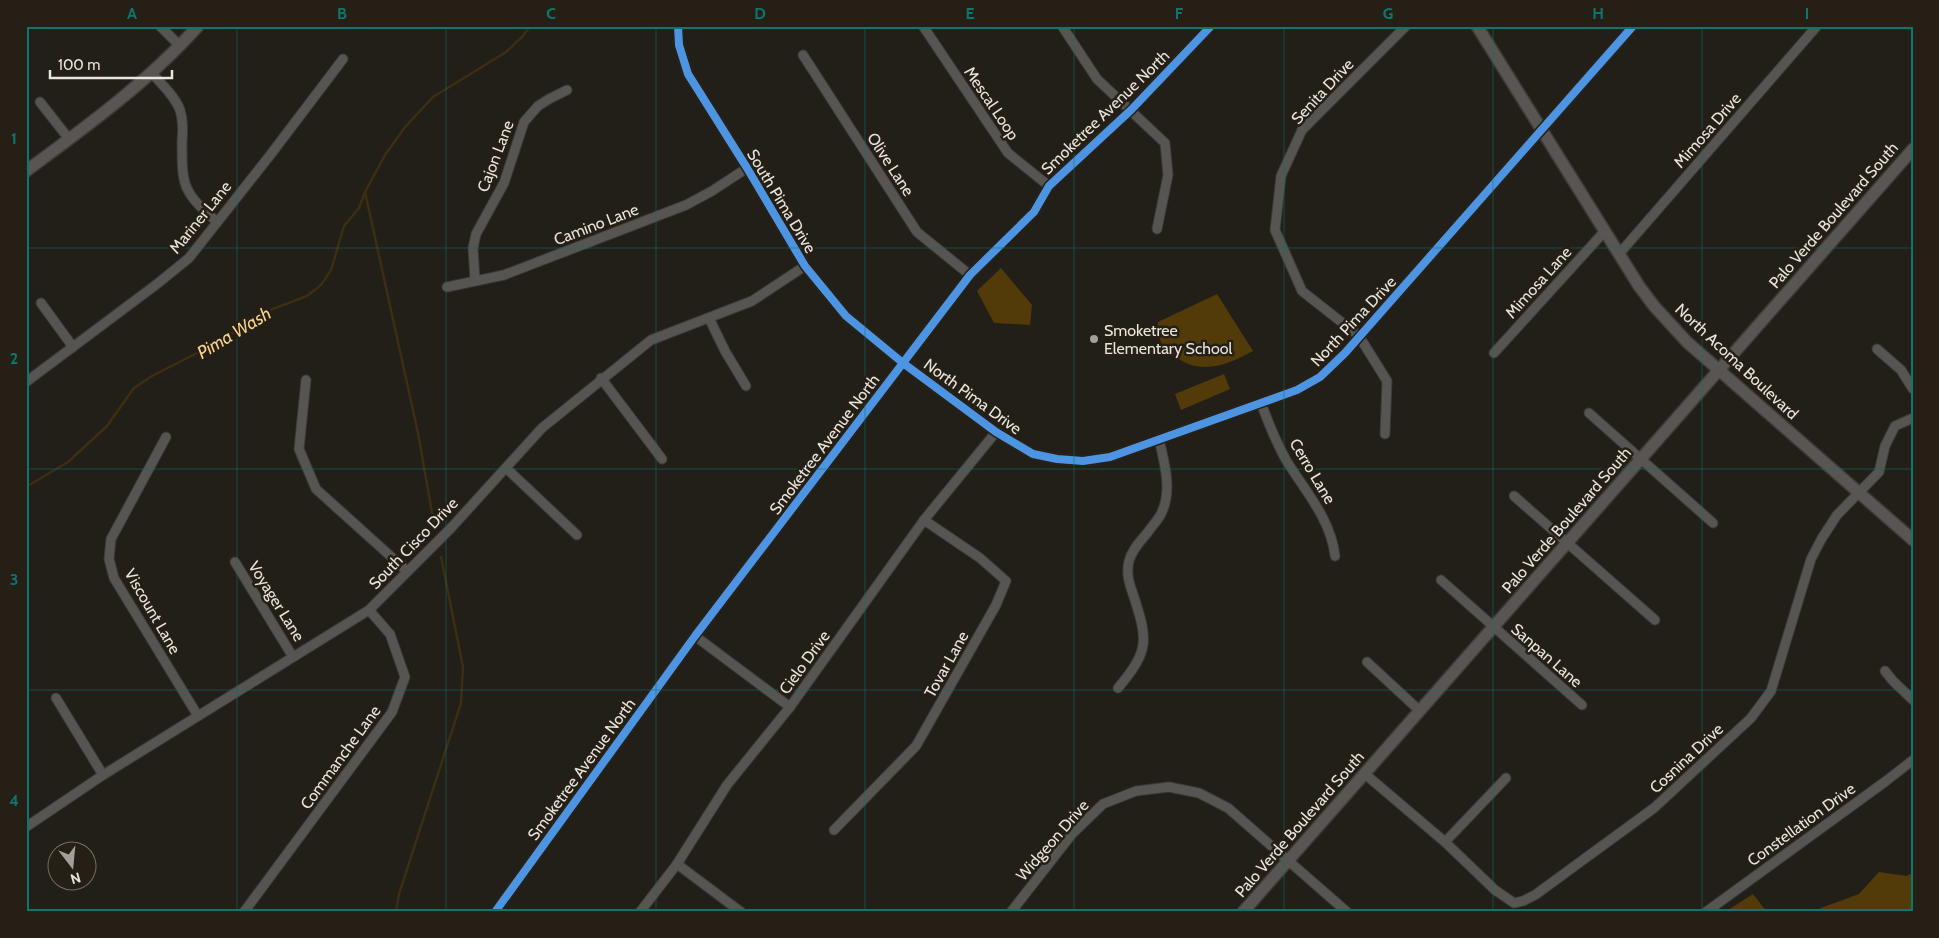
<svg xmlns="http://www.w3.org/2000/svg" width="1939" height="938" viewBox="0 0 1939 938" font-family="Cabin,sans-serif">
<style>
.green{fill:#523b08}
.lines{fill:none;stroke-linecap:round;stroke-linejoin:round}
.stream{stroke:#3d2e12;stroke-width:2.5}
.minor-casing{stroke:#3d3a35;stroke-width:11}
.major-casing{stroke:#3d3a35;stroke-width:14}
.minor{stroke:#565552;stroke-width:9}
.major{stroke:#585552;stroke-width:11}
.cycleway-casing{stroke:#251f15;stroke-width:11}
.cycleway{stroke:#4d94e3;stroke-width:8}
.grid{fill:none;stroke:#0f766e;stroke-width:1;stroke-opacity:0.55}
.poi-dot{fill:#a39f99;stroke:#251f15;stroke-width:2}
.labels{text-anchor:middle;stroke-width:5;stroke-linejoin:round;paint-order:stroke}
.street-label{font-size:16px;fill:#e9e5de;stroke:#251f15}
.poi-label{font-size:16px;fill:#e9e5de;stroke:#251f15;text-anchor:start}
.water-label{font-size:18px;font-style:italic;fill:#f6d28f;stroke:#251f15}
.neatline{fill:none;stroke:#0f766e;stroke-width:2}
.grid-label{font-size:16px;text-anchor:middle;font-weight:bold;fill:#0f766e}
</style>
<rect width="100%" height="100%" fill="#221e18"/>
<!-- green -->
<g class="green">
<path d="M1001,268L1032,305L1030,325L994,323L977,291Z"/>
<path d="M1217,294L1253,351C1224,367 1198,376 1170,353C1161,345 1156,335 1158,322Z"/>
<path d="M1224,374L1230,389L1181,410L1175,394Z"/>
<path d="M1879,872L1907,876L1913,872V912H1810L1859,894Z"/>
<path d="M1753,894L1767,912H1729L1728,910Z"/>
</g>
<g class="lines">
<!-- stream -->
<g class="stream">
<path d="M365,192L418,433L434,524"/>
<path d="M26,487L68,462L107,426L134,388L152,376L197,353L219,344L237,329L265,312L307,296L321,285L331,270L344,226L359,208L365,192L385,155L405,127L433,97L506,52L523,36L530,26"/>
<path d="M396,912L399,894L461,703L463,667L441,557"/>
</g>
<defs>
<g id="minor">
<path d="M160,26L180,46"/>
<path d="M678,26L679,45L688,74L747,168L805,266L846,316L903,363L996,432L1033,454L1057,459L1083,461L1110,457L1297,390L1320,377L1345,353L1633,26"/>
<path d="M923,26L1008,153L1049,186"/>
<path d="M1062,26L1097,79L1165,143L1168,175L1157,229"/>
<path d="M803,55L917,232L970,275"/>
<path d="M152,73C162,85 175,96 180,110C183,120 183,131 182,141C182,186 182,191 216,221"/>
<path d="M40,102L69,139"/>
<path d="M1619,254L1817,26"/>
<path d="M475,280L473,248L476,234L504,183L524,122L538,106L549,99L567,90"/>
<path d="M447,287L504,275L686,205L712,191L747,168"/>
<path d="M41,303L73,347"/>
<path d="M709,318L725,351L746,386"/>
<path d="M1877,349L1901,370L1913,389"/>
<path d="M1494,353L1604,232"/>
<path d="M601,378L662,459"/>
<path d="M306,380L299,449L316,489L407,571"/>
<path d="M26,382L157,284L189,258L271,154L343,59"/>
<path d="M1261,403C1268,422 1276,442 1286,460C1305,491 1331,519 1335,556"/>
<path d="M1589,413L1713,523"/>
<path d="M1385,434L1387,381L1359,336L1302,291L1275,230L1281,176L1302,130L1406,26"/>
<path d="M166,437L111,539L109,559L114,578L198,716"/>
<path d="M506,468L577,535"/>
<path d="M1514,496L1655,620"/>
<path d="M235,562L293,657"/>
<path d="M1441,580L1582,705"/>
<path d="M695,636L790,707"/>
<path d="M1367,662L1420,711"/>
<path d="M1885,671L1893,681L1913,700"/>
<path d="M1118,688C1150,650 1148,640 1133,594C1129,583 1126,573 1129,561C1132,549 1141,541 1148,532C1152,526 1158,520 1161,514C1173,490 1164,462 1159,439"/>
<path d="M56,698L103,775"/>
<path d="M1365,774L1445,842L1495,890L1514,903L1523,901L1535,895L1654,808L1751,718L1771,691L1811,559L1822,538L1837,515L1879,472L1885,446L1895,426L1913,418"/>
<path d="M26,827L103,775L369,610L451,528L542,428L651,340L752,301L805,266"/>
<path d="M834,830L916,746L996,605L1006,581L980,558L924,520"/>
<path d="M1445,842L1506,778"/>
<path d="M677,864L741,912"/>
<path d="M244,912L392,712L405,677L390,634L369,610"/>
<path d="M495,912L695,636L970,275L1034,212L1049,186L1131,110L1211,26"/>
<path d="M640,912L677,864L727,785L790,707L924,520L996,432"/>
<path d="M1011,912L1072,834L1103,804L1136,791L1169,787L1199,793L1228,808L1347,912"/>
<path d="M1706,912L1886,781L1913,760"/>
</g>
<g id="major">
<path d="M1477,26L1639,286L1654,306L1687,342L1913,540"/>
<path d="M26,171C86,127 148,82 198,26"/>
<path d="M1243,912L1913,149"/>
</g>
</defs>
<!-- minor casing -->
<use href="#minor" class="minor-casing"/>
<!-- major casing -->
<use href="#major" class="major-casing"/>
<!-- minor -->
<use href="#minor" class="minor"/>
<!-- major -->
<use href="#major" class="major"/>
<defs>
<g id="cycleway">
<path d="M678,26L679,45L688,74L747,168L805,266L846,316L903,363L996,432L1033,454L1057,459L1083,461L1110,457L1297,390L1320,377L1345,353L1633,26"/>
<path d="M495,912L695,636L970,275L1034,212L1049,186L1131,110L1211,26"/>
</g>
</defs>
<!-- cycleway casing -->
<use href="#cycleway" class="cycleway-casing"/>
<!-- cycleway -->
<use href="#cycleway" class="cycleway"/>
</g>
<!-- grid -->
<path class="grid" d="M237,26V912M446,26V912M656,26V912M865,26V912M1074,26V912M1284,26V912M1493,26V912M1702,26V912M26,248H1913M26,469H1913M26,690H1913"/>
<!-- markers -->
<circle class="poi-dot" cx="1094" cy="339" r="5"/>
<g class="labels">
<!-- street labels -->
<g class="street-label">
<text transform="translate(1322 91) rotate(-47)" y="6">Senita Drive</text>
<text transform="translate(992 103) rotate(56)" y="6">Mescal Loop</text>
<text transform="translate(1105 112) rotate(-44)" y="6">Smoketree Avenue North</text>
<text transform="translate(1707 130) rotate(-49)" y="6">Mimosa Drive</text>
<text transform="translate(495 156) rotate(-69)" y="6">Cajon Lane</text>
<text transform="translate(891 164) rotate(57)" y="6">Olive Lane</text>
<text transform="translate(782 201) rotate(59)" y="6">South Pima Drive</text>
<text transform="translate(1833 215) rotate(-49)" y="6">Palo Verde Boulevard South</text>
<text transform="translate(200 217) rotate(-51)" y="6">Mariner Lane</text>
<text transform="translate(596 224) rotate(-21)" y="6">Camino Lane</text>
<text transform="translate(1538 282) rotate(-48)" y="6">Mimosa Lane</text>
<text transform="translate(1353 321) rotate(-47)" y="6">North Pima Drive</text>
<text transform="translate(1737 361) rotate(43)" y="6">North Acoma Boulevard</text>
<text transform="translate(973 396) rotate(36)" y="6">North Pima Drive</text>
<text transform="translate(824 444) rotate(-53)" y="6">Smoketree Avenue North</text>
<text transform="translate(1313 471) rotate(59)" y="6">Cerro Lane</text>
<text transform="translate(1566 520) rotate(-49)" y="6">Palo Verde Boulevard South</text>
<text transform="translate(413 543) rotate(-46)" y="6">South Cisco Drive</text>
<text transform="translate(277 601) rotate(58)" y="6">Voyager Lane</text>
<text transform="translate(153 611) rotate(60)" y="6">Viscount Lane</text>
<text transform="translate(1547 655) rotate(41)" y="6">Sanpan Lane</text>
<text transform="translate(804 662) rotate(-54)" y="6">Cielo Drive</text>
<text transform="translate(946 664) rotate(-61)" y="6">Tovar Lane</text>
<text transform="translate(340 757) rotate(-54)" y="6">Commanche Lane</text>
<text transform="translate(1686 758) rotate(-43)" y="6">Cosnina Drive</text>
<text transform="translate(581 769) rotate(-54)" y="6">Smoketree Avenue North</text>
<text transform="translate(1299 824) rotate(-49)" y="6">Palo Verde Boulevard South</text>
<text transform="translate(1801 824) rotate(-36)" y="6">Constellation Drive</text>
<text transform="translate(1052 840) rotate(-49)" y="6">Widgeon Drive</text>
</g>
<!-- poi labels -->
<g class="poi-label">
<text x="1104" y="336">Smoketree<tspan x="1104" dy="18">Elementary School</tspan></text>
</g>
<!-- water labels -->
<g class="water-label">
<text transform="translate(234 333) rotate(-31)" y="6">Pima Wash</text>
</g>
</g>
<!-- border -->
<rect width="1939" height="938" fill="none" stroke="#251f15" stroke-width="55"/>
<!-- north arrow -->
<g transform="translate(72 866) rotate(164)"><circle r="24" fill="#251f15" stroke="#736e65"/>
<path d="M0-4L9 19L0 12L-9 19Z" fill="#a39f99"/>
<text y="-8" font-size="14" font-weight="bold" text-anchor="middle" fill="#e9e5de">N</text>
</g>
<!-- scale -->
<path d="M50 70v8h122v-8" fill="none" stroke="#e9e5de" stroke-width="2.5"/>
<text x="58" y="70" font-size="15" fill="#e9e5de" stroke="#251f15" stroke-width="4" paint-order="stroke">100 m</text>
<rect x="28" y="28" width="1884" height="882" class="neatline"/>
<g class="grid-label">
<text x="132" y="19">A</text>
<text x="342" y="19">B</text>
<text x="551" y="19">C</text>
<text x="760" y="19">D</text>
<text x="970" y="19">E</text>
<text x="1179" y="19">F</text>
<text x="1388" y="19">G</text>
<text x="1598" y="19">H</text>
<text x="1807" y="19">I</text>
<text x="14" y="144">1</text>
<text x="14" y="364">2</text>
<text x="14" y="585">3</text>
<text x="14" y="806">4</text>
</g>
</svg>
